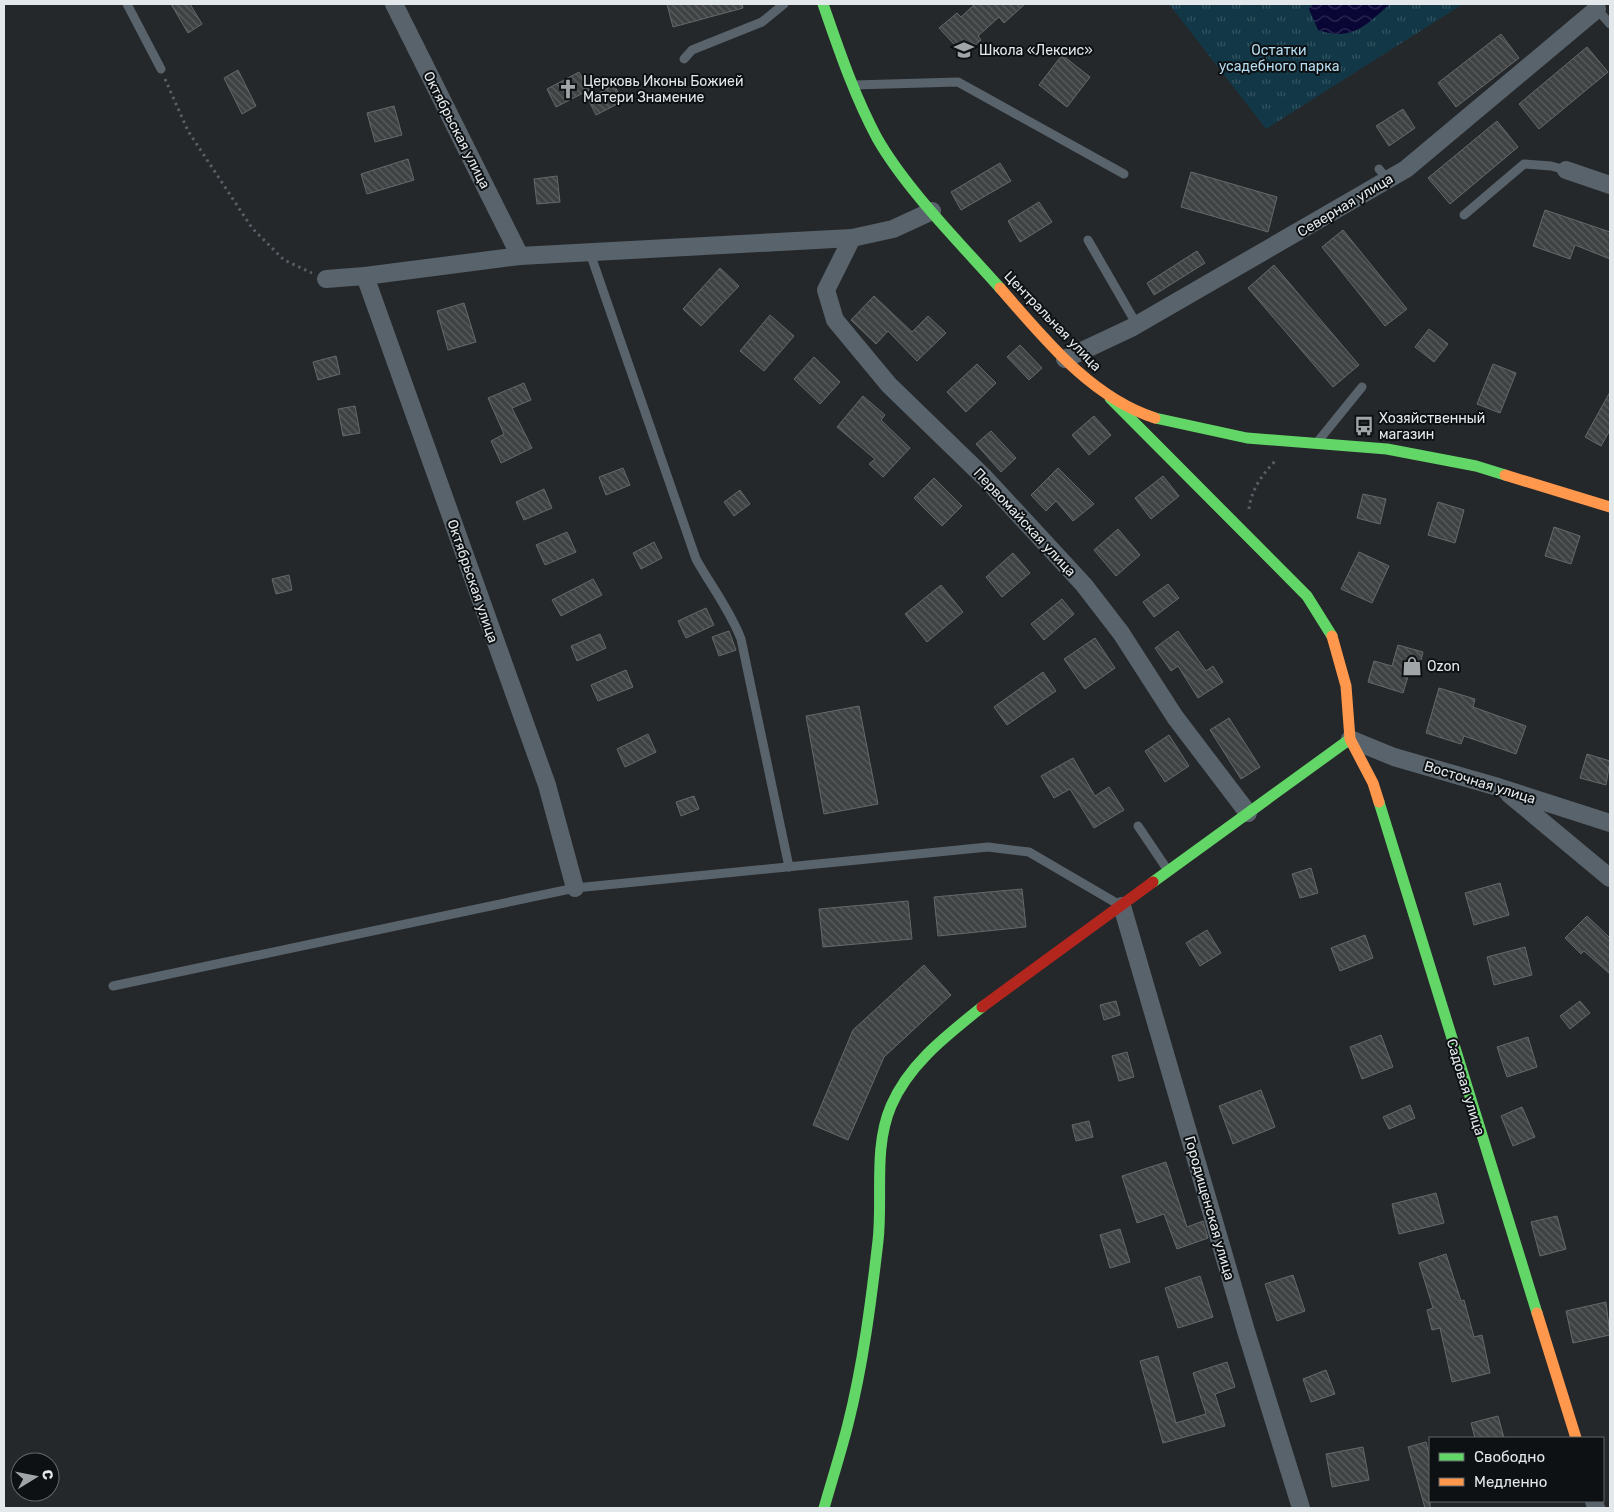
<svg xmlns="http://www.w3.org/2000/svg" width="1614" height="1512" viewBox="0 0 1614 1512" font-family="Rubik,sans-serif">
<style>
.park{fill:url(#park-tufts)}
.water{fill:url(#water-waves)}
.building{fill:url(#building-back-hatch);stroke:#66696a}
.lines{fill:none;stroke-linecap:round;stroke-linejoin:round}
.path{stroke:#575e65;stroke-width:3;stroke-dasharray:2.5 4;stroke-linecap:butt}
.lane{stroke:#59636c;stroke-width:9}
.street{stroke:#59636c;stroke-width:18}
.fast{stroke:#63d668;stroke-width:11}
.slow{stroke:#ff974d;stroke-width:11}
.jam{stroke:#b3261e;stroke-width:11}
.labels{text-anchor:middle;stroke-width:4;stroke-linejoin:round;paint-order:stroke}
.poi-label{font-size:14px;fill:#e3e8ea;stroke:#0e1113;text-anchor:start}
.park-label{font-size:14px;fill:#b6def2;stroke:#0e1113}
.street-label{font-size:14px;fill:#e3e8ea;stroke:#0e1113}
</style>
<defs>
<pattern id="park-tufts" width="24" height="20" patternUnits="userSpaceOnUse" patternTransform="scale(1.25)"><rect width="24" height="20" fill="#123746"/><path d="M3 7l-1-3M5 7V3M7 7l1-3M15 17l-1-3M17 17v-4M19 17l1-3" fill="none" stroke="#345461"/></pattern>
<pattern id="water-waves" width="16" height="10" patternUnits="userSpaceOnUse" patternTransform="scale(1.25)"><rect width="16" height="10" fill="#090636"/><path d="M0 5q4-4 8 0t8 0" fill="none" stroke="#2d2a53"/></pattern>
<pattern id="building-back-hatch" width="6" height="6" patternUnits="userSpaceOnUse" patternTransform="scale(1.25)"><rect width="6" height="6" fill="#3f4243"/><path d="M-1 5l2 2M0 0l6 6M5-1l2 2" fill="none" stroke="#5b5d5e"/></pattern>
</defs>
<rect width="100%" height="100%" fill="#25282a"/>
<!-- park -->
<path class="park" d="M1169,4H1463L1266,129Z"/>
<!-- water -->
<path class="water" d="M1313,4H1390C1366,25 1352,42 1318,30L1309,9Z"/>
<!-- building -->
<g class="building">
<path d="M171,4H190L202,24L188,33Z"/>
<path d="M667,4H742L743,8L673,27Z"/>
<path d="M975,4H1025L1004,23L999,17L978,36L981,40L964,55L939,28L957,13L961,17Z"/>
<path d="M1501,34L1519,58L1456,107L1438,83Z"/>
<path d="M1587,47L1608,72L1539,129L1519,104Z"/>
<path d="M1062,55L1090,77L1067,107L1039,85Z"/>
<path d="M238,70L256,106L242,114L224,78Z"/>
<path d="M579,72L589,90L556,107L547,89Z"/>
<path d="M614,85L623,101L596,115L588,99Z"/>
<path d="M394,106L402,135L375,142L367,113Z"/>
<path d="M1403,109L1415,128L1389,146L1376,126Z"/>
<path d="M1497,121L1518,147L1450,204L1428,178Z"/>
<path d="M408,159L414,180L367,194L361,174Z"/>
<path d="M1000,163L1011,181L961,210L951,192Z"/>
<path d="M1191,172L1277,197L1268,232L1181,207Z"/>
<path d="M557,176L560,202L537,204L534,179Z"/>
<path d="M1039,202L1052,222L1020,242L1008,221Z"/>
<path d="M1545,210L1610,232V259L1575,245L1570,259L1533,246Z"/>
<path d="M1343,230L1407,309L1385,326L1322,247Z"/>
<path d="M1197,251L1205,263L1154,295L1147,283Z"/>
<path d="M1274,265L1359,365L1333,387L1248,288Z"/>
<path d="M720,268L739,286L701,326L683,309Z"/>
<path d="M874,296L912,332L928,316L946,333L917,361L888,331L876,344L851,320Z"/>
<path d="M464,303L476,342L448,350L437,311Z"/>
<path d="M770,315L794,336L764,371L740,351Z"/>
<path d="M1429,329L1448,344L1434,362L1415,347Z"/>
<path d="M1020,345L1042,368L1029,380L1007,357Z"/>
<path d="M336,356L340,374L318,380L313,362Z"/>
<path d="M814,357L840,382L820,404L794,379Z"/>
<path d="M977,364L996,383L966,412L947,392Z"/>
<path d="M1493,364L1516,373L1500,413L1477,404Z"/>
<path d="M524,383L531,400L512,408L532,448L501,463L491,441L504,434L488,398Z"/>
<path d="M1610,392V430L1601,446L1585,437Z"/>
<path d="M863,396L885,415L881,420L910,448L883,477L869,464L875,459L837,427Z"/>
<path d="M355,406L360,433L343,436L338,409Z"/>
<path d="M1094,416L1111,435L1089,455L1072,435Z"/>
<path d="M991,431L1016,458L1001,472L976,444Z"/>
<path d="M623,468L630,485L606,495L599,477Z"/>
<path d="M1058,468L1094,504L1073,521L1056,501L1046,511L1031,495Z"/>
<path d="M1163,476L1179,496L1151,519L1135,498Z"/>
<path d="M934,478L962,506L942,526L914,498Z"/>
<path d="M544,489L552,508L524,520L516,502Z"/>
<path d="M740,490L750,504L734,516L724,502Z"/>
<path d="M1363,494L1386,499L1380,524L1357,518Z"/>
<path d="M1438,502L1464,510L1455,543L1428,535Z"/>
<path d="M1554,527L1580,536L1571,564L1545,556Z"/>
<path d="M1118,529L1140,555L1116,576L1094,550Z"/>
<path d="M567,532L576,552L545,565L536,545Z"/>
<path d="M654,542L662,558L641,569L633,553Z"/>
<path d="M1359,552L1389,566L1372,603L1341,589Z"/>
<path d="M1013,553L1030,573L1002,597L986,577Z"/>
<path d="M289,575L292,590L276,594L272,579Z"/>
<path d="M593,579L602,595L561,616L552,600Z"/>
<path d="M1168,584L1179,598L1154,617L1143,602Z"/>
<path d="M941,585L963,612L927,642L905,614Z"/>
<path d="M1062,599L1074,614L1044,640L1031,624Z"/>
<path d="M706,608L714,625L686,638L678,621Z"/>
<path d="M729,631L736,650L719,656L712,637Z"/>
<path d="M1178,631L1206,671L1213,666L1223,682L1198,698L1178,666L1171,671L1155,648Z"/>
<path d="M600,634L606,648L577,661L571,646Z"/>
<path d="M1095,638L1115,668L1085,689L1064,659Z"/>
<path d="M1398,645L1423,652L1418,672L1410,670L1403,693L1368,682L1374,661L1392,666Z"/>
<path d="M626,670L633,687L598,701L591,685Z"/>
<path d="M1043,672L1056,691L1007,725L994,707Z"/>
<path d="M1439,688L1475,699L1473,707L1526,726L1516,754L1464,736L1461,744L1426,733Z"/>
<path d="M859,706L878,804L824,814L806,716Z"/>
<path d="M1229,718L1260,767L1241,779L1210,730Z"/>
<path d="M648,734L656,752L625,767L617,749Z"/>
<path d="M1169,735L1189,766L1165,782L1145,751Z"/>
<path d="M1587,754L1610,761L1606,785L1580,778Z"/>
<path d="M1073,758L1095,796L1109,787L1124,810L1094,828L1070,789L1054,798L1041,776Z"/>
<path d="M694,796L699,809L681,816L676,802Z"/>
<path d="M1311,868L1318,893L1300,898L1292,874Z"/>
<path d="M1500,883L1509,915L1474,925L1465,893Z"/>
<path d="M1022,889L1026,927L938,936L934,897Z"/>
<path d="M908,901L912,939L823,947L819,909Z"/>
<path d="M1587,916L1610,938V974L1584,951L1581,954L1565,938Z"/>
<path d="M1207,930L1221,953L1200,966L1186,943Z"/>
<path d="M1365,935L1373,958L1340,971L1331,948Z"/>
<path d="M1525,947L1532,975L1494,985L1487,957Z"/>
<path d="M924,965L951,995L884,1057L848,1140L813,1125L853,1030Z"/>
<path d="M1116,1001L1120,1015L1104,1020L1100,1005Z"/>
<path d="M1580,1001L1590,1013L1570,1029L1560,1016Z"/>
<path d="M1381,1035L1393,1067L1362,1079L1350,1047Z"/>
<path d="M1528,1037L1537,1067L1507,1077L1497,1047Z"/>
<path d="M1127,1052L1134,1077L1119,1081L1112,1056Z"/>
<path d="M1261,1090L1275,1127L1233,1144L1219,1106Z"/>
<path d="M1410,1105L1415,1118L1389,1129L1383,1117Z"/>
<path d="M1522,1107L1535,1137L1513,1146L1501,1116Z"/>
<path d="M1089,1121L1093,1137L1076,1141L1072,1125Z"/>
<path d="M1166,1162L1187,1227L1203,1221L1208,1238L1177,1249L1164,1214L1137,1223L1122,1176Z"/>
<path d="M1436,1193L1444,1223L1399,1234L1392,1204Z"/>
<path d="M1557,1216L1566,1249L1540,1256L1531,1222Z"/>
<path d="M1120,1229L1130,1262L1110,1268L1100,1235Z"/>
<path d="M1446,1254L1461,1301L1464,1300L1474,1337L1482,1335L1490,1373L1452,1382L1440,1328L1432,1330L1427,1310L1433,1308L1419,1263Z"/>
<path d="M1293,1275L1305,1311L1277,1321L1265,1284Z"/>
<path d="M1200,1276L1213,1317L1178,1328L1165,1288Z"/>
<path d="M1606,1302L1610,1335L1573,1343L1566,1311Z"/>
<path d="M1158,1356L1176,1423L1206,1414L1193,1373L1227,1362L1235,1387L1215,1394L1225,1426L1163,1443L1140,1361Z"/>
<path d="M1326,1370L1335,1394L1311,1402L1303,1379Z"/>
<path d="M1498,1416L1504,1438H1475L1471,1423Z"/>
<path d="M1426,1442L1430,1458V1508H1425L1408,1447Z"/>
<path d="M1363,1447L1369,1480L1332,1487L1326,1454Z"/>
</g>
<g class="lines">
<!-- path -->
<g class="path">
<path d="M165,79L188,131L252,228L284,260L312,273"/>
<path d="M1249,509C1251,490 1262,475 1275,461"/>
</g>
<!-- lane -->
<g class="lane">
<path d="M127,4L161,69"/>
<path d="M1597,9L1610,24"/>
<path d="M684,59L692,50L762,22L784,4"/>
<path d="M854,85L958,82L1124,174"/>
<path d="M1379,169L1388,180"/>
<path d="M1464,215L1524,164L1551,166L1566,170"/>
<path d="M1088,240L1137,325"/>
<path d="M590,253L696,559C711,586 730,610 741,639L789,867"/>
<path d="M1319,440L1362,387"/>
<path d="M1138,826L1167,869"/>
<path d="M113,986L575,888L988,847L1029,852L1118,904"/>
</g>
<!-- street -->
<g class="street">
<path d="M394,4L520,256"/>
<path d="M1566,170L1610,185"/>
<path d="M852,238L826,290L835,320L889,385L985,478L1084,585L1121,633L1175,717L1248,813"/>
<path d="M365,276L547,785L575,888"/>
<path d="M326,279L365,276L520,256L852,238L893,229L932,211"/>
<path d="M1065,359L1133,327L1406,169L1597,9"/>
<path d="M1350,739L1394,757L1498,787L1610,823"/>
<path d="M1509,794L1610,878"/>
<path d="M1122,906L1246,1331L1301,1508"/>
<path d="M1594,1501L1596,1508"/>
</g>
<!-- fast -->
<g class="fast">
<path d="M823,4C839,50 854,95 877,138C906,189 960,243 1000,288"/>
<path d="M1110,398L1307,596L1332,636"/>
<path d="M1155,418L1247,438L1387,449L1476,466L1505,475"/>
<path d="M1379,802L1537,1313"/>
<path d="M1153,882L1350,739"/>
<path d="M824,1508C832,1480 841,1452 848,1424C863,1365 871,1302 878,1241C883,1198 873,1148 891,1106C909,1064 946,1036 982,1007"/>
</g>
<!-- slow -->
<g class="slow">
<path d="M1000,288C1044,338 1090,397 1155,418"/>
<path d="M1505,475L1610,507"/>
<path d="M1332,636L1346,686L1350,739L1373,783L1379,802"/>
<path d="M1537,1313L1576,1438"/>
</g>
<!-- jam -->
<path class="jam" d="M982,1007L1153,882"/>
</g>
<!-- icons -->
<defs>
<symbol id="school-bare" viewBox="-9 -9 18 18"><path d="M0-5L7-2L0 1L-7-2ZM-4 1L0 2.5L4 1V4Q0 6-4 4Z" fill="#a0a5a7" stroke="#0e1113" stroke-width="2.5" paint-order="stroke"/></symbol>
<symbol id="church-bare" viewBox="-9 -9 18 18"><path d="M-1.2-6h2.4v3.5h3.3v2.4h-3.3V6h-2.4V-.1h-3.3v-2.4h3.3Z" fill="#a0a5a7" stroke="#0e1113" stroke-width="2.5" paint-order="stroke"/></symbol>
<symbol id="bus-bare" viewBox="-9 -9 18 18"><path d="M-5-6H5V4H4V6H2V4H-2V6H-4V4H-5ZM-3.5-4V0h7V-4ZM-3.5 1.2v1.5H-2V1.2ZM2 1.2v1.5H3.5V1.2Z" fill="#a0a5a7" stroke="#0e1113" stroke-width="2.5" paint-order="stroke"/></symbol>
<symbol id="shop-bare" viewBox="-9 -9 18 18"><path d="M-5-2.5h2.3a2.7 3.5 0 0 1 5.4 0H5L5.5 6h-11ZM-1.5-2.5h3a1.5 2.3 0 0 0-3 0Z" fill="#a0a5a7" stroke="#0e1113" stroke-width="2.5" paint-order="stroke"/></symbol>
</defs>
<g fill-rule="evenodd">
<use href="#school-bare" x="950" y="36" width="28" height="28"/>
<use href="#church-bare" x="554" y="75" width="28" height="28"/>
<use href="#bus-bare" x="1350" y="412" width="28" height="28"/>
<use href="#shop-bare" x="1398" y="652" width="28" height="28"/>
</g>
<g class="labels">
<!-- poi labels -->
<g class="poi-label">
<text x="979" y="55">Школа «Лексис»</text>
<text x="583" y="86">Церковь Иконы Божией<tspan x="583" dy="16">Матери Знамение</tspan></text>
<text x="1379" y="423">Хозяйственный<tspan x="1379" dy="16">магазин</tspan></text>
<text x="1427" y="671">Ozon</text>
</g>
<!-- park labels -->
<g class="park-label">
<text x="1279" y="55">Остатки<tspan x="1279" dy="16">усадебного парка</tspan></text>
</g>
<!-- street labels -->
<g class="street-label">
<text transform="translate(457 130) rotate(63)" y="5">Октябрьская улица</text>
<text transform="translate(1345 205) rotate(-31)" y="5">Северная улица</text>
<text transform="translate(1053 321) rotate(46)" y="5">Центральная улица</text>
<text transform="translate(1025 522) rotate(47)" y="5">Первомайская улица</text>
<text transform="translate(473 581) rotate(71)" y="5">Октябрьская улица</text>
<text transform="translate(1480 782) rotate(17)" y="5">Восточная улица</text>
<text transform="translate(1466 1087) rotate(73)" y="5">Садовая улица</text>
<text transform="translate(1210 1208) rotate(74)" y="5">Городищенская улица</text>
</g>
</g>
<!-- border -->
<rect width="1614" height="1512" fill="none" stroke="#e3e8ea" stroke-width="10"/>
<!-- legend -->
<rect x="1429" y="1437" width="175" height="65" fill="#0e1113" stroke="#636769"/>
<rect x="1439" y="1453" width="25" height="8" fill="#63d668" stroke="#636769"/>
<text x="1474" y="1462" font-size="15" fill="#e3e8ea">Свободно</text>
<rect x="1439" y="1478" width="25" height="8" fill="#ff974d" stroke="#636769"/>
<text x="1474" y="1487" font-size="15" fill="#e3e8ea">Медленно</text>
<!-- north arrow -->
<g transform="translate(35 1477) rotate(80)"><circle r="24" fill="#0e1113" stroke="#636769"/>
<path d="M0-4L9 19L0 12L-9 19Z" fill="#a0a5a7"/>
<text y="-8" font-size="14" font-weight="bold" text-anchor="middle" fill="#e3e8ea">С</text>
</g>
</svg>
